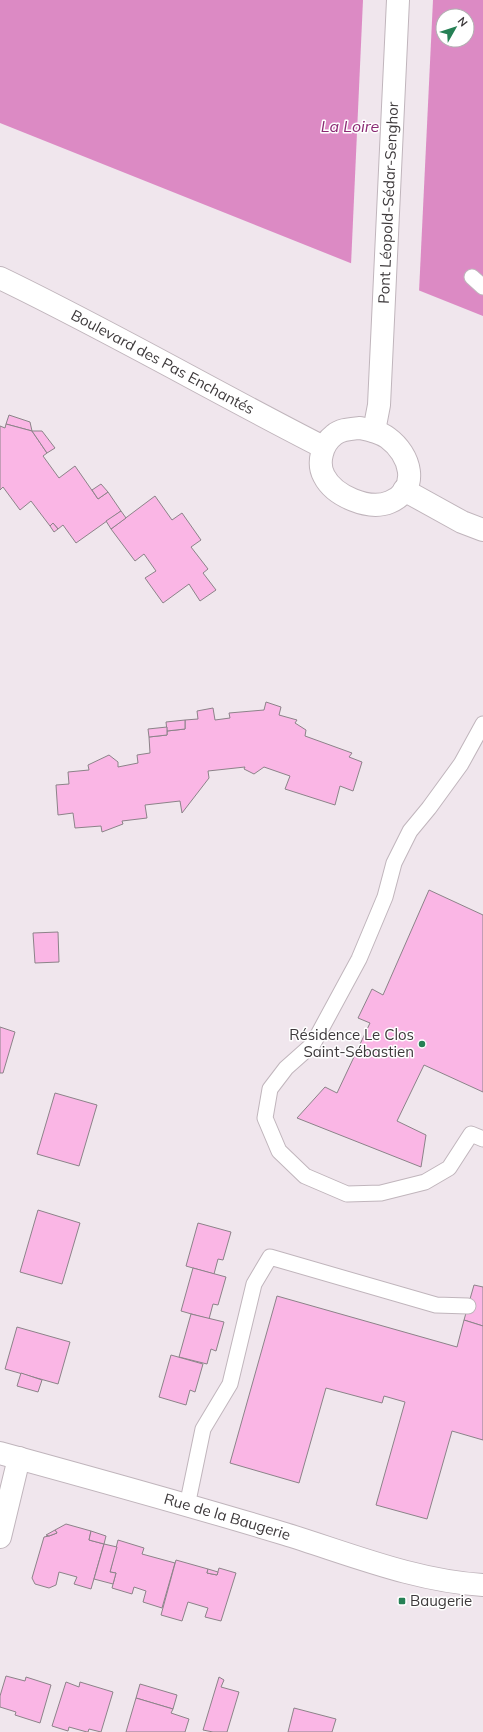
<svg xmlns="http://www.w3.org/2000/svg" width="483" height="1732" viewBox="0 0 483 1732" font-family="Mulish,sans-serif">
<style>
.water{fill:#dc8ac4;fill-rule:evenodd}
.pier{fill:#f0e6ed}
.building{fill:#fab6e5;stroke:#8c8389}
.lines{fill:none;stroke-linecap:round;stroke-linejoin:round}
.lane-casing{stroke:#c0b5bc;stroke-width:17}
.street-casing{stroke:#c0b5bc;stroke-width:24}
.secondary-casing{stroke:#c0b5bc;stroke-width:24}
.lane{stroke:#fff;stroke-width:15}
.street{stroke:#fff;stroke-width:22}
.secondary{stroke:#fff;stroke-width:22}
.poi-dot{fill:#268055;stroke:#fff;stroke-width:1.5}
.labels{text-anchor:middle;stroke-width:3;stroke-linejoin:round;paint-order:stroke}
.street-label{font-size:15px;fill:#3d393b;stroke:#fff}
.poi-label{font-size:15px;fill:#3d393b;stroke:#fff;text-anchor:end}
.water-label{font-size:16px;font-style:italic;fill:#8a2a73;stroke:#fff}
</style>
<rect width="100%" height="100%" fill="#f0e6ed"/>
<!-- water -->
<path class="water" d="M0,0H483V316L0,123ZM443,16H467V40H443Z"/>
<!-- pier -->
<path class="pier" d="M363,0H433L419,292L351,265Z"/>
<!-- building -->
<g class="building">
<path d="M9,415L30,422L32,431L6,424Z"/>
<path d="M6,424L32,431L47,453L43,456L59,478L75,466L98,499L108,492L121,511L76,543L63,525L58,529L53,523L50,526L31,501L20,510L3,487L0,490V426L5,428Z"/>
<path d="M32,431H42L55,448L47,453Z"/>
<path d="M101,484L108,492L98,499L92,490Z"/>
<path d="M155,496L172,520L182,513L201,540L191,547L208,569L203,573L216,590L200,601L189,584L163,603L145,578L156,571L144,554L135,561L111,529Z"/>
<path d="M121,511L126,518L111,529L106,521Z"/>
<path d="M53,523L58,529L54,532L50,526Z"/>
<path d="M266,702L281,707L279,715L297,720L295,723L306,730L305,736L352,753L349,757L362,762L353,791L340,786L335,805L285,789L290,776L264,767L254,774L244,769L245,767L208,771L209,778L182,813L180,801L145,805L147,818L122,821L123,824L102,832L101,826L75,828L73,813L58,815L56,785L69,784L68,772L89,770L88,765L109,755L118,762V767L138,763L137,755L150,753L149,737L167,735V731L185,729V720L198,719L197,711L213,708L215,720L230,718L229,713L264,710Z"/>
<path d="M185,720V729L167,731L166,722Z"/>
<path d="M167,727V735L149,737L148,729Z"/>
<path d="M429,890L483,915V1092L424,1065L397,1121L426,1135L421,1167L297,1118L325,1087L337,1093L370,1023L358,1018L372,989L383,995Z"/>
<path d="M58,932L59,962L35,963L33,933Z"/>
<path d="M0,1027L15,1032L3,1073H0Z"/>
<path d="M55,1093L97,1105L79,1166L37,1154Z"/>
<path d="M38,1210L80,1223L62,1284L20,1272Z"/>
<path d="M198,1223L231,1232L223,1260L218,1259L214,1274L186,1266Z"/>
<path d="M193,1268L226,1277L218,1305L213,1304L209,1319L181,1311Z"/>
<path d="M474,1285L483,1287V1326L464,1320Z"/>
<path d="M277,1296L457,1347L464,1320L483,1326V1440L452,1431L427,1519L376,1505L405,1402L384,1396L382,1403L326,1388L299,1483L230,1463Z"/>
<path d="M191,1314L224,1322L216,1351L211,1349L207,1364L179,1357Z"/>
<path d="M17,1327L70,1342L58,1384L5,1369Z"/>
<path d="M171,1355L203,1364L195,1392L190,1390L186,1405L159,1397Z"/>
<path d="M21,1373L42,1380L38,1392L17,1386Z"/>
<path d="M66,1524L91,1531L89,1540L104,1544L91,1589L74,1584L77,1577L59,1572L56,1585L49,1588L35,1584L32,1578L44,1537L49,1536L57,1533L55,1530Z"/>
<path d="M55,1530L57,1533L49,1536L46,1535Z"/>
<path d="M91,1531L106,1536L104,1544L89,1540Z"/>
<path d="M118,1540L144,1548L142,1554L175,1563L162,1608L143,1602L146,1591L134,1587L132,1594L112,1588L116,1573L110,1572Z"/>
<path d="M104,1544L117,1547L110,1572L116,1573L113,1584L94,1579Z"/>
<path d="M176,1560L208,1569L207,1573L217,1575L219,1568L236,1573L221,1621L205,1617L208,1608L188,1602L182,1621L161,1615Z"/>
<path d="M208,1569L218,1572L217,1575L207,1573Z"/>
<path d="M6,1676L25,1681L26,1677L51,1685L40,1723L15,1715L16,1712L0,1707V1696Z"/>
<path d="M219,1677L224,1680L221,1687L239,1692L227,1732H213L203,1730Z"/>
<path d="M66,1682L79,1687L80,1682L113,1692L101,1732L89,1729L88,1732H87L69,1727L68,1731L52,1726Z"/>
<path d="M140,1684L177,1695L173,1709L136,1698Z"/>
<path d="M136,1698L173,1709L171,1713L189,1719L185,1732H126Z"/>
<path d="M294,1708L336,1719L332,1732H288Z"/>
</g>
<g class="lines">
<defs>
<g id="lane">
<path d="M472,277L483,287"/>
<path d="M483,724L461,764L429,808L410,831L394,863L385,897L359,959L313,1044L286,1068L270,1089L265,1118L279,1151L305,1176L347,1194L381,1193L425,1182L449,1168L471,1134L483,1139"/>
<path d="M187,1506L203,1429L230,1384L254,1284L270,1257L436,1305L468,1306"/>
</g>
<g id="street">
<path id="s1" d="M0,1453C95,1479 190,1505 285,1534C350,1554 415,1581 483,1585"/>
<path d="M0,1537L19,1458"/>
</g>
<g id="secondary">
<path id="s2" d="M0,278C110,331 215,392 323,447"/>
<path d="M360,428C370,430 380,432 388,438C410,454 421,489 390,502C369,511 334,496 324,476C317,463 322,444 334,435C341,429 351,429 360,428Z"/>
<path id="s3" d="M374,431L379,405L398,0"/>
<path d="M404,490L462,522L483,530"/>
</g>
</defs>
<!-- lane casing -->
<use href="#lane" class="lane-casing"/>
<!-- street casing -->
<use href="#street" class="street-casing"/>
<!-- secondary casing -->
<use href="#secondary" class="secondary-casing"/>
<!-- lane -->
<use href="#lane" class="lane"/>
<!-- street -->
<use href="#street" class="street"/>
<!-- secondary -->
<use href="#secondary" class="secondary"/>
</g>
<!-- markers -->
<g class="poi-dot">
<circle cx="422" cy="1044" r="4"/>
<rect x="398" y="1597" width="8" height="8" rx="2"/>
</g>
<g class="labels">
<!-- street labels -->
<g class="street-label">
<text dy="5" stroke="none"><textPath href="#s3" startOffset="229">Pont Léopold-Sédar-Senghor</textPath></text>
<text dy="5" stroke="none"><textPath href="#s2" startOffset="183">Boulevard des Pas Enchantés</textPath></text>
<text dy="5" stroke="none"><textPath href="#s1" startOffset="236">Rue de la Baugerie</textPath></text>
</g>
<!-- poi labels -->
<g class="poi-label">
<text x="414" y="1040">Résidence Le Clos<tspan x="414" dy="17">Saint-Sébastien</tspan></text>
<text x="410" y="1606" text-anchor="start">Baugerie</text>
</g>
<!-- water labels -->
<g class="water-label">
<text x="350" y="132">La Loire</text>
</g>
</g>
<!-- north arrow -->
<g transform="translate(455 28) rotate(51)"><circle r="19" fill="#ffffff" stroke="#b1b0b1"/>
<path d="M0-3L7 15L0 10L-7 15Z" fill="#268055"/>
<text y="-6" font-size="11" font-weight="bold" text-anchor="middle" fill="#3d393b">N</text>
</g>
</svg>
